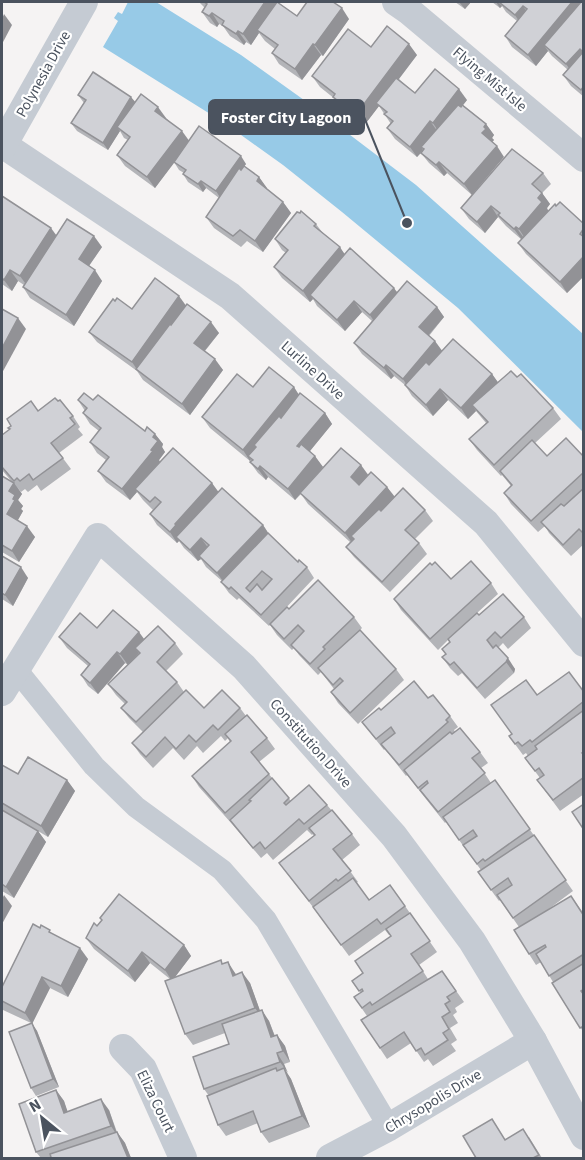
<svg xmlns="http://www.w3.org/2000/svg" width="585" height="1160" viewBox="0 0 585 1160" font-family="'Source Sans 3',sans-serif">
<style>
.water{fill:#97cae7}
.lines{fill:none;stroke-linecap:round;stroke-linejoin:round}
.pedestrian{stroke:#c5cbd3;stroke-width:22}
.minor{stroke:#c5cbd3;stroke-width:28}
.wall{fill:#b3b4b8}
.shaded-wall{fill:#929296}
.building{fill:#d0d1d6;stroke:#929296;stroke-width:1.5;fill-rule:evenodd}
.labels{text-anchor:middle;stroke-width:4.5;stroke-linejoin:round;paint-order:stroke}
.street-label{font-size:15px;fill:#4b535f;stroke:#fff}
.leader{fill:none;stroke:#4b535f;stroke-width:2}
.callout-dot{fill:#4b535f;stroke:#fff;stroke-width:2}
.callout{fill:#4b535f;stroke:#4b535f;stroke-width:2}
.callout-label{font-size:16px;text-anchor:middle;font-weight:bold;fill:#fff}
</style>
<rect width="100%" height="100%" fill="#f5f3f3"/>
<!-- water -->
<path class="water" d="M128,2H156L241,55L304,100L416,185L583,334V432L458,308L342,212L283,165L223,122L103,47L118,21L114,18L118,12L122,14Z"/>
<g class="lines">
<!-- pedestrian -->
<path class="pedestrian" d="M15,668L94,766L136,807L222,870L266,920L389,1127"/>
<!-- minor -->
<g class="minor">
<path d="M396,2L409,11L584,158"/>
<path d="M2,144L230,296L486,523L584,643"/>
<path d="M2,147L84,2"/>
<path d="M2,692L98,537L244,667L394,836L472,941L533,1041L584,1136"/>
<path d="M123,1048L143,1069L183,1158"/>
<path d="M330,1158L389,1127L533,1041"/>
</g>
</g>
<!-- wall -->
<g class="wall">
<path d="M199,2H280L279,3L297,16L349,19L323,56L321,55L302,80L279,64L272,53L275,49L265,41L259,33L251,45L246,42L244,45L230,36L223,26L219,24L217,27L210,23L202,12L205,8Z"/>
<path d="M455,2H471L465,9Z"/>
<path d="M492,2H584V97L571,86L563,75L568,70L552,56L548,51L536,66L512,47L505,36L517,21L506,12L502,6L500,8Z"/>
<path d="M371,47L417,55L399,79L415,93L467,100L463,105L486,124L494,135L492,138L494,140L492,142L472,195L447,173L444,176L429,163L421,153L422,152L417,157L395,139L387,128L391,124L379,106L366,123L362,120L360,122L341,108L335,99L320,87L312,76Z"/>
<path d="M78,95L135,102L166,118L189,141L246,164L244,166L259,177L267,189L283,202L291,213L263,252L247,241L241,247L214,228L206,217L219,198L206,188L203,192L188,182L183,174L184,173L179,170L174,162L155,188L125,166L117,155L128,140L124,138L120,131L108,150L77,131L71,123L84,103Z"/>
<path d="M543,173L551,184L542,193L550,204L547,208L548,211L584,224V276L567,293L526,254L518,243L522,240L506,226L498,217L485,233L469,219L461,208Z"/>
<path d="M2,198L56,235L102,247L89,266L102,281L74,326L30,298L23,287L24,285L18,281L12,291L2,284Z"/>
<path d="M316,224L322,232L345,254L397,292L437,307L444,317L429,336L442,351L492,374L498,383L517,377L553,408L561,419L535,443L547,456L584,457V544L571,556L549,533L545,526L538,532L511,504L504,493L511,486L502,475L501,476L477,450L469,439L486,423L476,411L468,419L448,400L433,416L412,396L405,385L394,376L391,379L362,354L354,343L372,321L362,312L345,331L317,306L313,299L310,302L282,278L274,267L286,253L282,250L275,239Z"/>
<path d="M115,301L132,309L186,306L219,333L205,351L223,370L190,415L143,380L137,371L97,342L89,332Z"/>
<path d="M253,387L299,394L325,413L332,424L310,451L323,467L313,479L368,475L387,487L394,497L425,510L433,521L415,539L419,543L427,554L390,592L354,557L346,547L350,542L308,504L301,494L295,500L268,477L266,480L258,473L250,462L251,460L250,461L210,428L202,417Z"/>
<path d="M78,400H93L145,431L155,434L163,444L162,447L165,452L159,460L160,462L218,492L263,525L269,534L298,562L307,567L314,578L282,612L289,609L354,617L362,628L360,630L396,669L404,680L358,724L338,703L331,692L334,689L321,672L318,675L299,655L294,648L292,650L277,635L270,625L269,626L239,598L237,600L229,593L221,582L222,581L206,567L201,559L198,561L184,548L179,541L177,543L157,525L150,514L153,510L143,500L137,492L130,500L106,482L98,471L106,460L97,453L90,442L99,431L90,424L83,413L85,411Z"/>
<path d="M38,411L73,416L80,427L78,429L83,435L59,453L71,469L41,491L37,485L28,492L25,489L21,492L17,487L22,494L18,500L23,506L21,509L23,511L18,520L35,537L19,562L2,552V476L12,482L2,470V435Z"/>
<path d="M2,556L28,578L13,606L2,599Z"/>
<path d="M432,565L451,579L491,583L498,594L477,613L479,615L524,617L531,628L508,649L503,643L498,648L515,669L514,673L485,699L462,673L458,676L450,668L442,657L446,654L442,649L450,642L448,640L438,650L401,610L394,599Z"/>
<path d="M97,628L144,639L175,643L183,654L166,671L177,682L184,692L204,708H240L246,716L267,738L275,749L259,762L291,801L327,805L352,834L360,845L342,860L358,882L356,883L369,900L405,906L437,952L419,965L428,979L442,971L464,1002L455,1008L457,1012L453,1015L458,1023L450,1028L457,1040L451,1044L456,1051L433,1066L428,1059L424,1062L411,1043L387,1059L361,1020L367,1016L354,997L361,993L352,981L363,973L391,936L390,934L389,935L385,930L349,956L316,911L279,863L314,836L313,834L312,835L307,830L273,860L267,853L261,858L232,824L199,787L192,776L230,742L228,738L225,741L221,736L203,753L197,746L184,760L173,748L153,768L140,754L132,743L143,732L129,718L121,708L125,704L116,695L108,684L128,665L125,663L98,694L88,686L81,675L88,666L67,648L59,637Z"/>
<path d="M584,692V794L560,811L537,780L540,778L525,758L528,756L526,753L523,755L509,736L512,734L537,695Z"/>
<path d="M428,698L450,716L458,727L454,730L455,732L480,752L488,763L481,768L491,783L495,780L573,891L546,911L571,896L584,914V1033L552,983L553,982L541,962L536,965L529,954L519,927L500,900L499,901L478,872L481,870L467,851L446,822L445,823L407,775L406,776L385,749L384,750L362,722L381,710Z"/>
<path d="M2,765L18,774L67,780L75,791L48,837L38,831L46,842L14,898L2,891V810L29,826L2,810Z"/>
<path d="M100,918L184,945L191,956L175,977L223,963L235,973L236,974L250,983L260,1011L269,1021L275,1036L277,1035L285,1046L290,1062L284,1064L287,1073L291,1079L310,1127L269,1143L261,1132L258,1123L226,1136L218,1125L209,1096L204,1089L229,1044L225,1033L193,1045L185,1034L170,979L150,963L135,982L94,949L86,938L102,920Z"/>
<path d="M54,935L88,959L68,997L50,988L32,1024L37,1031L59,1087L36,1096L31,1088V1023L3,1010L2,1007V987Z"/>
<path d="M56,1090L64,1101L67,1112L109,1110L117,1132L125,1143L131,1158H41L36,1152Z"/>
<path d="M492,1119L505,1140L529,1137L542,1158H476Z"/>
</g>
<!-- shaded-wall -->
<g class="shaded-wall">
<path d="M265,2H280L260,32L257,30L259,33L251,45L243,34Z"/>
<path d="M459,2H471L465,9Z"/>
<path d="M496,2H498L502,6L500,8Z"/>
<path d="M572,2H584L544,45L548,51L536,66L528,55Z"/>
<path d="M523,6L530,17L522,26L515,15Z"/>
<path d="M342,8L349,19L323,56L315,45Z"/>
<path d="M212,13L219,24L217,27L209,16Z"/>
<path d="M4,14L12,25L2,44V19Z"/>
<path d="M238,31L246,42L244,45L236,34Z"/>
<path d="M313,44L321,55L302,80L295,69Z"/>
<path d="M409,44L417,55L379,105L376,103L379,106L366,123L358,112Z"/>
<path d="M580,49L584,54L574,75L566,64Z"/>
<path d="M459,89L467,100L440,134L433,123Z"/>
<path d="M131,97L137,104L117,127L120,131L108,150L103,143Z"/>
<path d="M158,107L166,118L163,122L155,111Z"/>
<path d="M354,109L362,120L360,122L352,111Z"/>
<path d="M430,121L438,132L421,147L423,150L417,157L410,147Z"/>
<path d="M486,124L494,135L492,138L494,140L490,144L482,133L484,127Z"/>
<path d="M182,131L190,142L155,188L147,177Z"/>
<path d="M497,146L504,157L472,195L464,184Z"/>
<path d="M241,156L246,164L221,199L216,191Z"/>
<path d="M439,162L447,173L444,176L436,165Z"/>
<path d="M259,177L267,188L264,192L257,181Z"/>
<path d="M201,181L206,188L203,192L198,184Z"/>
<path d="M542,193L550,204L547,208L549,213L526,240L519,229Z"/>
<path d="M283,202L291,213L263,252L255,241Z"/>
<path d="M491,206L498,217L485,233L477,222Z"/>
<path d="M516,227L524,238L522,240L514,229Z"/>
<path d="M51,228L59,239L28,287L20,276Z"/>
<path d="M94,236L102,247L86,270L79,259Z"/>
<path d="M340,247L347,258L310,295L313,299L310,302L303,291Z"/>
<path d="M584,256V276L567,293L560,282Z"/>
<path d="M10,270L18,281L12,291L4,280Z"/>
<path d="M95,270L102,281L74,326L66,315Z"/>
<path d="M394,288L402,299L377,326L370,315Z"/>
<path d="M179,296L187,307L138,371L132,362Z"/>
<path d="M354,301L362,312L345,331L337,320Z"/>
<path d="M437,307L444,317L426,338L419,327Z"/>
<path d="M18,318L26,329L2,373V348Z"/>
<path d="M211,322L219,333L202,354L194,343Z"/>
<path d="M435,341L443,352L410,390L403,379Z"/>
<path d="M215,359L223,370L190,415L182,404Z"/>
<path d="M386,365L394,376L391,379L384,368Z"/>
<path d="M492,374L500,385L472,405L476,411L468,419L461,408Z"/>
<path d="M294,387L301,398L254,445L258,451L248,456L251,460L250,461L243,450Z"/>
<path d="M440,389L448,400L433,416L426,405Z"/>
<path d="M325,413L332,424L305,457L297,446Z"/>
<path d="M155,434L163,444L162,447L165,452L159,460L160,462L135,489L137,492L130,500L122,489L151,450L153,437Z"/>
<path d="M315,456L323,467L295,500L288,489Z"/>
<path d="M361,465L369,476L358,488L351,477Z"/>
<path d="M260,466L268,477L266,480L258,469Z"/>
<path d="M14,483L22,494L18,500L23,506L21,509L23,511L15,525L7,514L9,491Z"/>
<path d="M212,483L220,494L176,537L179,541L177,543L170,532L175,524Z"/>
<path d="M387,487L395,497L353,544L345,533Z"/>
<path d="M263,525L270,536L225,584L217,573Z"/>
<path d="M27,526L35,537L19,562L12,551Z"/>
<path d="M201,538L209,549L199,556L201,559L198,561L190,550Z"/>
<path d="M21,567L28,578L13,606L5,595Z"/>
<path d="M139,632L147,643L135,648L139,653L128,665L120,654Z"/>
<path d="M117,652L125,663L98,694L90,683Z"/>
<path d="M508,658L515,669L514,673L506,662Z"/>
<path d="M67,780L75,791L48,837L41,826Z"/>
<path d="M38,831L46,842L14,898L6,887Z"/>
<path d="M4,895L12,906L2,924V899Z"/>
<path d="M184,945L191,956L172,981L165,970Z"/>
<path d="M80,948L88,959L68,997L61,986Z"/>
<path d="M142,952L150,963L135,982L128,971Z"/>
<path d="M228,962L235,973L241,987L233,976Z"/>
<path d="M242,972L250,983L263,1019L255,1008Z"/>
<path d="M42,977L50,988L32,1024L25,1013Z"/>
<path d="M262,1010L269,1021L279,1048L271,1037Z"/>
<path d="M32,1023L37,1031L59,1087L53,1079Z"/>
<path d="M277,1035L285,1046L290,1062L283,1051Z"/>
<path d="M277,1053L284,1064L288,1073L280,1062Z"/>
<path d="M284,1068L291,1079L310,1127L302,1116Z"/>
<path d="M56,1090L64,1101L72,1124L64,1113Z"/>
<path d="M101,1099L109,1110L118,1137L111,1126Z"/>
<path d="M117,1132L125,1143L131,1158H128Z"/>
</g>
<!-- building -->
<g class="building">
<path d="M204,2H265L243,34L238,31L236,34L222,25L224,21L212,13L209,16L202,12L207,4Z"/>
<path d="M277,2L297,16L307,2H333L342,8L315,45L313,44L295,69L272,53L278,45L257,30Z"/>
<path d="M499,2H572L528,55L505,36L527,9L523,6L515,15Z"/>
<path d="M581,2H584V86L581,90L563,75L583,52L580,49L566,64L544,45Z"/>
<path d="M387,26L409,44L358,112L354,109L352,111L333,97L335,94L312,76L348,29L371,47Z"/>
<path d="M435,69L459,89L433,123L430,121L410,147L387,128L393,121L384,114L387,112L376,103L396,78L415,93Z"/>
<path d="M93,72L131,97L103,143L71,123L86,100L78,95Z"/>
<path d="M141,94L158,107L155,111L182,131L147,177L117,155L130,137L117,127Z"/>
<path d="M458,105L461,107L462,105L486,124L484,127L486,129L482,133L497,146L464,184L439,162L436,165L421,153L424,149L421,147Z"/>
<path d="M199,126L241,156L216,191L201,181L198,184L183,174L186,170L174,162Z"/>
<path d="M512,149L543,173L532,184L542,193L538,198L542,202L519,229L516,227L514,229L498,215L500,213L491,206L477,222L461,208Z"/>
<path d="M244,166L259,177L257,181L283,202L255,241L240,230L233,236L206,217L239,168L241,170Z"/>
<path d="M2,196L51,228L20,276L10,270L4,280L2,278Z"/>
<path d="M560,202L584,224V228L580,234L584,237V256L560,282L518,243L555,204L556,206Z"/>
<path d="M301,211L316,224L314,226L340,247L303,291L274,267L288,250L275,239L297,212L300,213Z"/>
<path d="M67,219L94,236L79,259L95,270L66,315L23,287Z"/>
<path d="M350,248L394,288L370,315L354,301L337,320L310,295Z"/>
<path d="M155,278L179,296L132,362L89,332L113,299L115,301L117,298L132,309Z"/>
<path d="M407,281L437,307L419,327L435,341L403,379L386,365L384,368L354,343Z"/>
<path d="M187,304L211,322L194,343L215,359L182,404L136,369L170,324L171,325Z"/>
<path d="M2,309L18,318L2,348Z"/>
<path d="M453,339L492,374L461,408L440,389L426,405L405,385L426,362L429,365Z"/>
<path d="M269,367L294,387L243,450L202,417L237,374L253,387Z"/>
<path d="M511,371L517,377L521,374L553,408L494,465L469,439L488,422L472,405Z"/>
<path d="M84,393L93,400L98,395L145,431L147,427L155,434L153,437L158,441L151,450L153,451L122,489L98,471L109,457L90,442L101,428L83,413L87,408L78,400Z"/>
<path d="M300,393L325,413L297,446L299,447L301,444L315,456L288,489L260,466L258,469L250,462L253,460L248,456L256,447L254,445L279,416L281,418Z"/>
<path d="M55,398L58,401L60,400L73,416L70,418L75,424L51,443L63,458L33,480L29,474L20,481L17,478L14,481L2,467V435L10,429L8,428L11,426L7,419L31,401L38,411Z"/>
<path d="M566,438L584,457V472L531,521L504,493L512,485L500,471L532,440L547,456Z"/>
<path d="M173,448L212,483L175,524L176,525L170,532L150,514L161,502L155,497L150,502L135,489Z"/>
<path d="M341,448L361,465L351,477L359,485L371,472L387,487L345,533L300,493Z"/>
<path d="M2,476L14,483L9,491L15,495L13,499L15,500L7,514L27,526L12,551L2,545Z"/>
<path d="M222,488L263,525L217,573L199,556L209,545L201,538L190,550L176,537Z"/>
<path d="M403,488L425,510L405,530L419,543L382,582L346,547L354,539L351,536L379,509L381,511Z"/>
<path d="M584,488V534L579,529L563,545L541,522L561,504L564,506Z"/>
<path d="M268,533L298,562L299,560L307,567L261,615L231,587L229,589L221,582ZM262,571L272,579L262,590L257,584L250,592L246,588Z"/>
<path d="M2,556L21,567L5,595L2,593Z"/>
<path d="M471,561L491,583L430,639L394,599L430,563L432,565L435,562L451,579Z"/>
<path d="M318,580L354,617L323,647L325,649L310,664L291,645L304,631L298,625L284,639L270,624L287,607L289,609Z"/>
<path d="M503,594L524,617L501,638L495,632L487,640L493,648L496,645L508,658L506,662L477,688L454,662L450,665L442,657L446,654L442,649L450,642L448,639L477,613L479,615Z"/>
<path d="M113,610L139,632L120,654L117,652L90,683L81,675L90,664L59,637L80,613L97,628Z"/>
<path d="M158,626L175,643L157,662L177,682L136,722L121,708L127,702L108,684L140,653L135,648Z"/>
<path d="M360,630L396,669L350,713L331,692L343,681L340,678L333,685L318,668Z"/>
<path d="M569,672L584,692V701L532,742L530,740L522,746L518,742L515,744L509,736L512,734L491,705L526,680L537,695Z"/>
<path d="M414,681L428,698L433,695L450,716L446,720L448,722L399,765L381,744L395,733L391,727L376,739L362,722L379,708L381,710Z"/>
<path d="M186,690L204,708L222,690L240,708L218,730L213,725L196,742L189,735L176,749L165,737L146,757L132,743Z"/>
<path d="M584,710V752L582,753L584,755V777L553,800L537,780L544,775L539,768L535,771L525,758L537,749L535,746Z"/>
<path d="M247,715L267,738L251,752L269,774L225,813L192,776L231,741L225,734Z"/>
<path d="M460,728L480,752L472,758L485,773L438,812L420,790L428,783L427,781L418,788L404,770L450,732L452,734Z"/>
<path d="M28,757L67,780L41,826L2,803V765L18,774Z"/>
<path d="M272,778L289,798L284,803L286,805L309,785L327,805L304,824L299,819L265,849L260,842L253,848L230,820L251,801L249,800Z"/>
<path d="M495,780L530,829L485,861L483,859L477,864L463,845L477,836L473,830L459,840L443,817Z"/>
<path d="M584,804V830L572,812Z"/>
<path d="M2,810L38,831L6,887L2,884Z"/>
<path d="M332,810L352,834L333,849L351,871L338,881L336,879L309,901L279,863L315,835L309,828Z"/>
<path d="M534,835L566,880L513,918L497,895L512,885L508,878L491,890L478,872Z"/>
<path d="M353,878L369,900L390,885L405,906L381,924L377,919L341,945L313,907Z"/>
<path d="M119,894L184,945L165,970L142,952L128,971L86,938L94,923L97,926L102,920L100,918Z"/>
<path d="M571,896L584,916V954L549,976L536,954L546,947L545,945L529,954L514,930Z"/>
<path d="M410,913L430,941L411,954L423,971L372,1005L370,1002L362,1008L354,997L363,991L362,989L359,991L352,981L363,973L355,961L391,936L386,929Z"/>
<path d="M33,924L40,928L41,925L50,930L49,932L80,948L61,986L42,977L25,1013L2,1001V987Z"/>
<path d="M221,960L222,964L228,962L233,976L242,972L255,1008L185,1034L165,981Z"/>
<path d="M584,963V989L581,991L584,995V1026L580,1028L552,983Z"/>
<path d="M442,971L456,991L447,997L450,1001L445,1004L450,1012L442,1017L449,1029L443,1033L448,1040L425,1055L421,1048L416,1051L404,1032L380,1048L361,1020Z"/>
<path d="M262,1010L271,1037L277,1035L283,1051L277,1053L280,1062L204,1089L193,1057L229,1044L222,1024Z"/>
<path d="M32,1023L53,1079L31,1088L9,1032Z"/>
<path d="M276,1068L277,1071L284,1068L302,1116L261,1132L253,1111L218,1125L207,1096Z"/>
<path d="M56,1090L64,1113L101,1099L111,1126L36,1152L19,1104Z"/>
<path d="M492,1119L505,1140L523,1129L539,1155L533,1158H476L463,1136Z"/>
<path d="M117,1132L128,1158H49L51,1157L50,1154Z"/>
</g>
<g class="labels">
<!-- street labels -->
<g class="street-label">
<text transform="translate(43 74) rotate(-61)" y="5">Polynesia Drive</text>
<text transform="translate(490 79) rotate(40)" y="5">Flying Mist Isle</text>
<text transform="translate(313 370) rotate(42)" y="5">Lurline Drive</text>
<text transform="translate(311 743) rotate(48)" y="5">Constitution Drive</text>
<text transform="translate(156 1101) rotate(64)" y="5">Eliza Court</text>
<text transform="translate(433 1101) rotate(-31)" y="5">Chrysopolis Drive</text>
</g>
</g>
<!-- callouts -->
<path class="leader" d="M407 223L364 117"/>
<circle class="callout-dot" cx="407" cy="223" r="6"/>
<rect class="callout" x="209" y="100" width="155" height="34" rx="6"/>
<g class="callout-label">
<text x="286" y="123">Foster City Lagoon</text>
</g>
<!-- border -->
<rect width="585" height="1160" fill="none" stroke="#4b535f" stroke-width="6"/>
<!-- north arrow -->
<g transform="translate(42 1118) rotate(330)" stroke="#ffffff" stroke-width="4.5" paint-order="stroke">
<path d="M0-4.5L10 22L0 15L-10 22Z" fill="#4b535f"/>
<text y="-9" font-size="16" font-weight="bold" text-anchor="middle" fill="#4b535f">N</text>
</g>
</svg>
